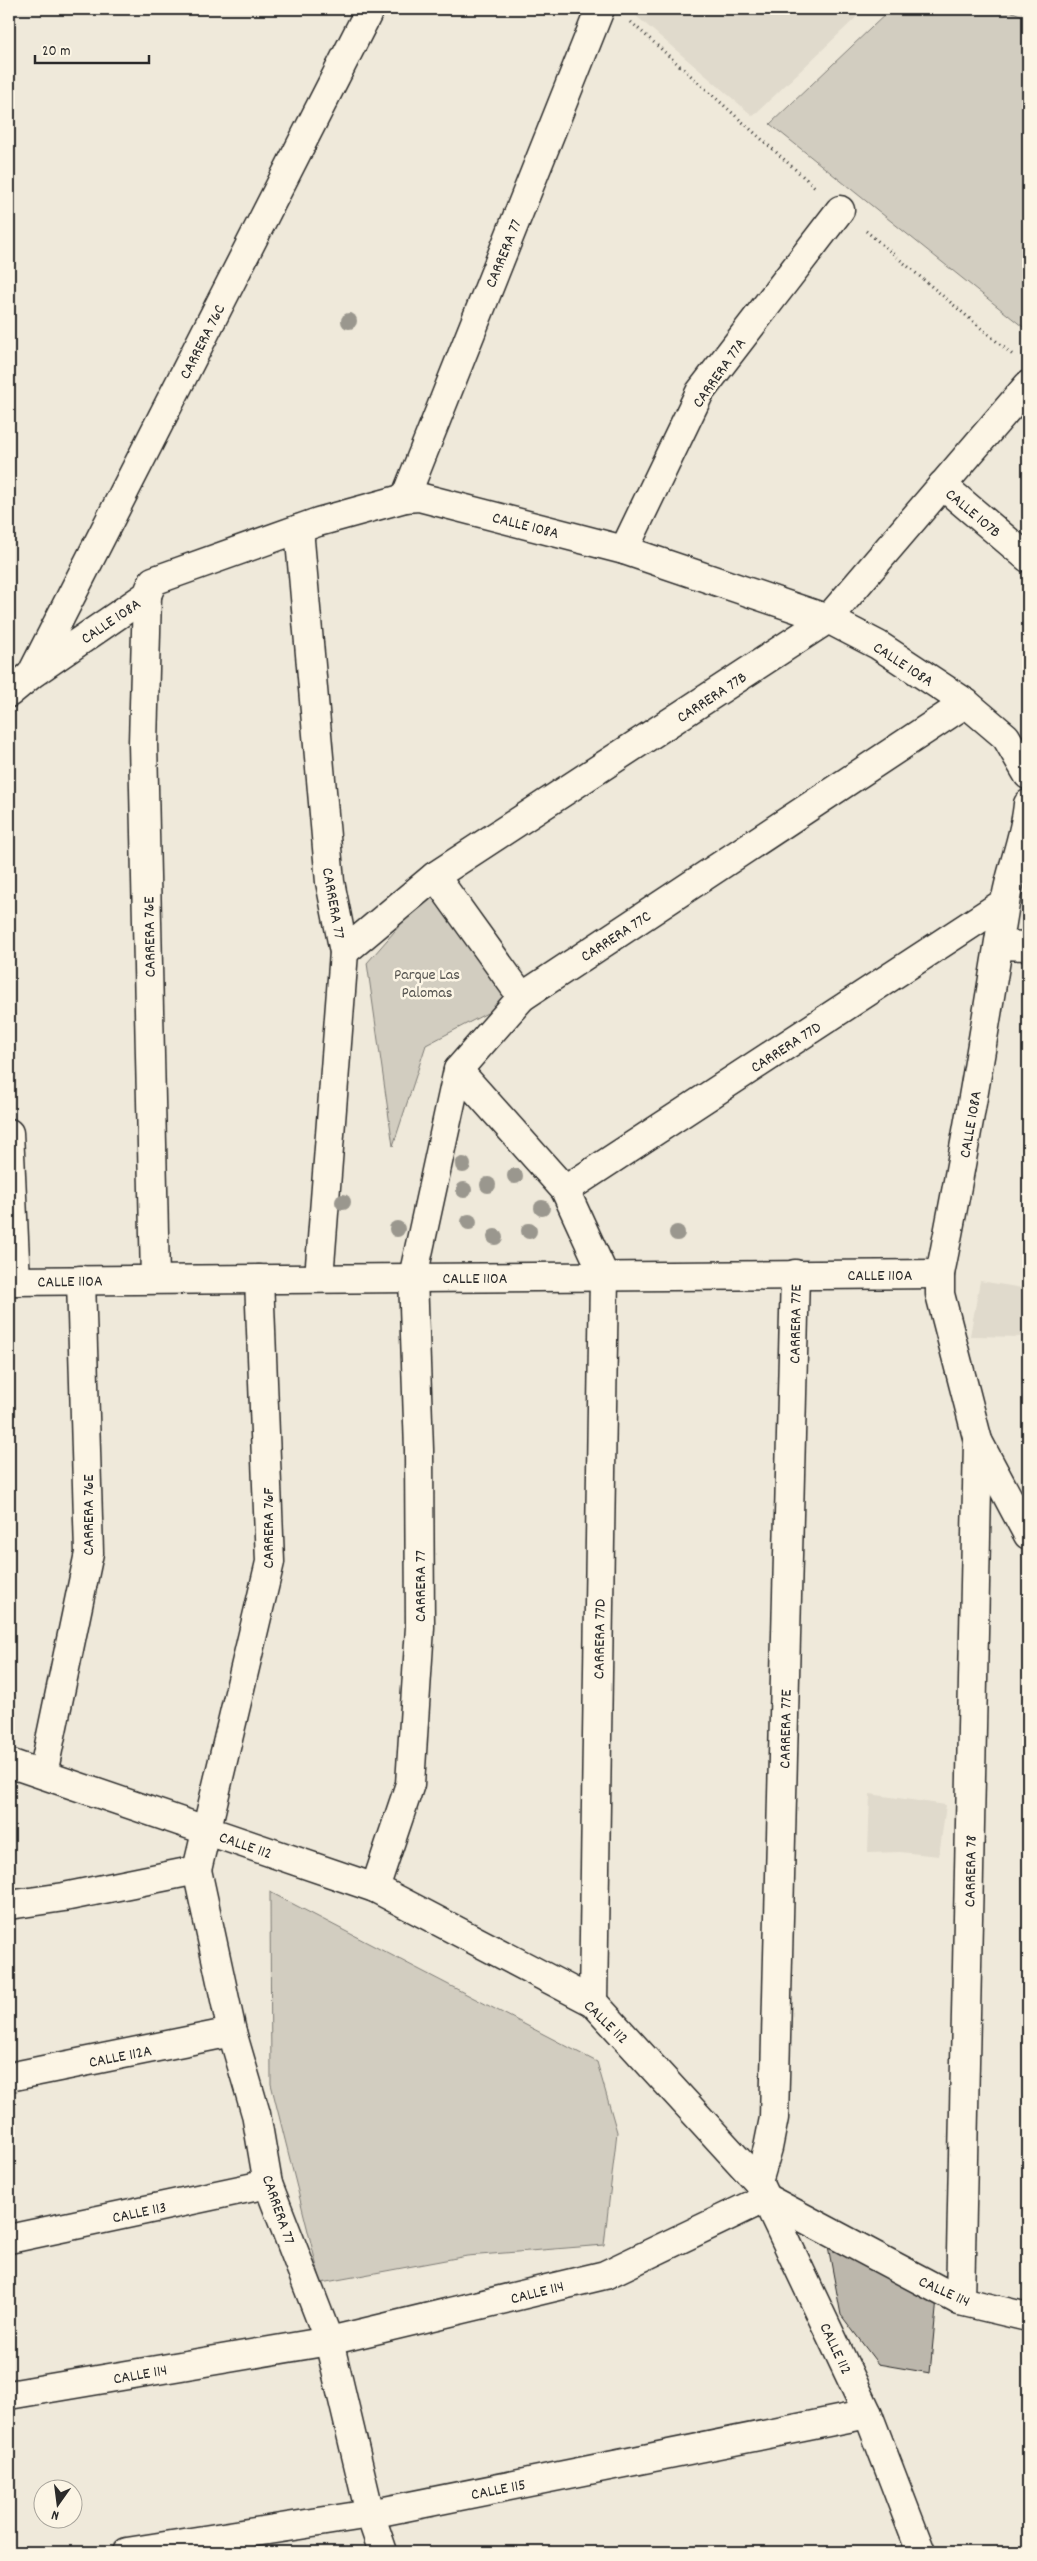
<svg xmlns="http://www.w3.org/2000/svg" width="1037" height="2561" viewBox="0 0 1037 2561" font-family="Dekko,sans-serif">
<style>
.built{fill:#e0dacc}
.green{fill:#d2cdc0;stroke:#7e7c76}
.building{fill:#bcb7ac;stroke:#2b2b2b}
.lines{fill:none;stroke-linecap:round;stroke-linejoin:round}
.street-casing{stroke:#2b2b2b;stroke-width:31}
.secondary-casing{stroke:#2b2b2b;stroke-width:31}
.path{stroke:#2b2b2b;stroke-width:3;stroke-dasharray:1 4;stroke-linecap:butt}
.street{stroke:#fcf5e5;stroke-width:28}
.secondary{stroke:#fcf5e5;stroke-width:28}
.tree{fill:#9a978e}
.labels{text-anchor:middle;stroke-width:5;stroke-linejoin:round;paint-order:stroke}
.street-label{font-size:16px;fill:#2b2b2b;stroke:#fcf5e5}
.park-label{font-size:16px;fill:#555450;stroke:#fcf5e5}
</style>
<rect width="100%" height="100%" fill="#efe9da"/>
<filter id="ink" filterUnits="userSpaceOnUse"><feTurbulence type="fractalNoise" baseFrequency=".02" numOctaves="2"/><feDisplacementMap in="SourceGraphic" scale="10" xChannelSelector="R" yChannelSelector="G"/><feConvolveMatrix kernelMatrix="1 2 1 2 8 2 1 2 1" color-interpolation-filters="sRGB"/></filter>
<g filter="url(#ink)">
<!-- built -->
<g class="built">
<path d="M628,9H865L753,116Z"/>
<path d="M980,1281L1028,1289V1337L970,1336Z"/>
<path d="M870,1794L946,1805L939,1856L900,1852L868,1853Z"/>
</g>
<!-- green -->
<g class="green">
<path d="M891,9H1005L1028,18V331L770,124Z"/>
<path d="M428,893L514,999L426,1045L393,1146L367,963Z"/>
<path d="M270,1892L597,2062L617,2132L604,2245L467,2256L321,2283L271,2084Z"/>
</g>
<!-- building -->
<path class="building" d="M828,2246L937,2299L930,2373L878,2364L841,2315Z"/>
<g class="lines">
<defs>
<g id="street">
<path d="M942,485L1028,558"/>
<path d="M405,498L600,9"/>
<path d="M299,529L330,882L344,952L319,1278"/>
<path d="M624,550L700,392L840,210"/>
<path d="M147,595L143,743L155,1279"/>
<path d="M33,671L370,9"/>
<path d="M9,693L32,674L147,595L153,581L318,522L405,498L419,497L624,550L828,619L878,645L966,703L1006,737L1028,775"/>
<path d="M1028,804C1025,839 1010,870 1005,904C985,1028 965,1151 940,1274V1294L978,1441L1028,1535"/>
<path d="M435,876L522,997"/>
<path d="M999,945L1028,946"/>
<path d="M344,952L435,876L828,619L1028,385"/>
<path d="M458,1070L565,1190L604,1275L593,2002"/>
<path d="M9,1133L16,1281"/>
<path d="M565,1190L1005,902"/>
<path d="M259,1279L270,1562L197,1870L232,2032L256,2114L268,2184L329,2341L370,2514L383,2552"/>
<path d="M9,1281L940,1274"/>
<path d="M43,1774L89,1553L81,1280"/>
<path d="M375,1888L410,1784L420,1627L419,1450L413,1277L458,1070L522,997L966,703"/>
<path d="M9,1905L64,1897L197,1870"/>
<path d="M9,2077L232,2032"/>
<path d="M758,2182L768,2148L774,2118L795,1274"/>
<path d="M9,2239L268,2184"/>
<path d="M960,2301L978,1441"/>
<path d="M9,2395L329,2341L605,2275L766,2198L960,2301L1028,2317"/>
<path d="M127,2552L370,2514L868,2414"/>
</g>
<path id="secondary" d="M9,1763L375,1888L593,2002L758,2182L868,2414L921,2552"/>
</defs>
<!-- street casing -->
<use href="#street" class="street-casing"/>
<!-- secondary casing -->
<use href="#secondary" class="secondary-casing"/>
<!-- path -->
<g class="path">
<path d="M631,22L816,188"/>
<path d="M866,231L1014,356"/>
</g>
<!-- street -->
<use href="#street" class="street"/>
<!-- secondary -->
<use href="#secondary" class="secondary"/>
</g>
<!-- trees -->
<g class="tree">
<circle cx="349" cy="321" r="8"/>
<circle cx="463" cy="1165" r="8"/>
<circle cx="515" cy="1176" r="8"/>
<circle cx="488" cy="1185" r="8"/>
<circle cx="464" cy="1190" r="8"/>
<circle cx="343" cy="1202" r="8"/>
<circle cx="542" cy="1208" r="8"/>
<circle cx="469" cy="1222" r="8"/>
<circle cx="397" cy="1229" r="8"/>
<circle cx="529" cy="1231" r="8"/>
<circle cx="677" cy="1233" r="8"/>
<circle cx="495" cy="1237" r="8"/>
</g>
</g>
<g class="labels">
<!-- street labels -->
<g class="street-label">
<text transform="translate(502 253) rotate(-68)" y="6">CARRERA 77</text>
<text transform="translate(201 341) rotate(-63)" y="6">CARRERA 76C</text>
<text transform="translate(718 372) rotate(-55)" y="6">CARRERA 77A</text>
<text transform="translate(974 512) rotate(40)" y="6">CALLE 107B</text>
<text transform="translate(526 524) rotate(14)" y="6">CALLE 108A</text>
<text transform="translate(110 620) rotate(-34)" y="6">CALLE 108A</text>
<text transform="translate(904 663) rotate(33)" y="6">CALLE 108A</text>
<text transform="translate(711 696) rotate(-33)" y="6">CARRERA 77B</text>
<text transform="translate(335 903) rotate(80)" y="6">CARRERA 77</text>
<text transform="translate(615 935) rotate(-33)" y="6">CARRERA 77C</text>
<text transform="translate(148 937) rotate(-91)" y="6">CARRERA 76E</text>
<text transform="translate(785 1046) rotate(-33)" y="6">CARRERA 77D</text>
<text transform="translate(969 1124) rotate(-80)" y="6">CALLE 108A</text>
<text x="880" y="1280">CALLE 110A</text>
<text x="475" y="1283">CALLE 110A</text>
<text transform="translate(70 1280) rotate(-1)" y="6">CALLE 110A</text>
<text transform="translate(794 1324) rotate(-89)" y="6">CARRERA 77E</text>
<text transform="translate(87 1515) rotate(-90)" y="6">CARRERA 76E</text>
<text transform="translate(267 1528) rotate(-90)" y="6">CARRERA 76F</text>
<text transform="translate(419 1586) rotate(-90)" y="6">CARRERA 77</text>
<text transform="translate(598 1639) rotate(-89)" y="6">CARRERA 77D</text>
<text transform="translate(784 1729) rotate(-89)" y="6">CARRERA 77E</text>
<text transform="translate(246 1844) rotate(19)" y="6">CALLE 112</text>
<text transform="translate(969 1871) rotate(-89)" y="6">CARRERA 78</text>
<text transform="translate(607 2021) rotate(44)" y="6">CALLE 112</text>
<text transform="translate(120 2055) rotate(-11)" y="6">CALLE 112A</text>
<text transform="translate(280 2209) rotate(71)" y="6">CARRERA 77</text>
<text transform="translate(139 2211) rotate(-12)" y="6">CALLE 113</text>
<text transform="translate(945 2290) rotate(24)" y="6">CALLE 114</text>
<text transform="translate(537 2291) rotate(-14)" y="6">CALLE 114</text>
<text transform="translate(837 2348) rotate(65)" y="6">CALLE 112</text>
<text transform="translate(140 2373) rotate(-10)" y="6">CALLE 114</text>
<text transform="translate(498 2488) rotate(-11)" y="6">CALLE 115</text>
</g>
<!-- park labels -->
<g class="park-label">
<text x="427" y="979">Parque Las<tspan x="427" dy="18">Palomas</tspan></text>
</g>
</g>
<!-- margin -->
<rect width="1037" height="2561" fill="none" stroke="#fcf5e5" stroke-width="30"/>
<rect x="15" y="15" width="1007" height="2531" fill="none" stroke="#2b2b2b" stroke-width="2" filter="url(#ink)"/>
<!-- north arrow -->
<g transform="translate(58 2504) rotate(194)"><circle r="24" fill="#fcf5e5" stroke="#a8a49b"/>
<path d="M0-4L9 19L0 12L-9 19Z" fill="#2b2b2b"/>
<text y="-8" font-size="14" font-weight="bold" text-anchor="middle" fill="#2b2b2b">N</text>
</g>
<!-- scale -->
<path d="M35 55v8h114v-8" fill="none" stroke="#2b2b2b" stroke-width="2.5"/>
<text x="42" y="55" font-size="15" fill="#2b2b2b" stroke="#fcf5e5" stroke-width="4" paint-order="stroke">20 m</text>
</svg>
